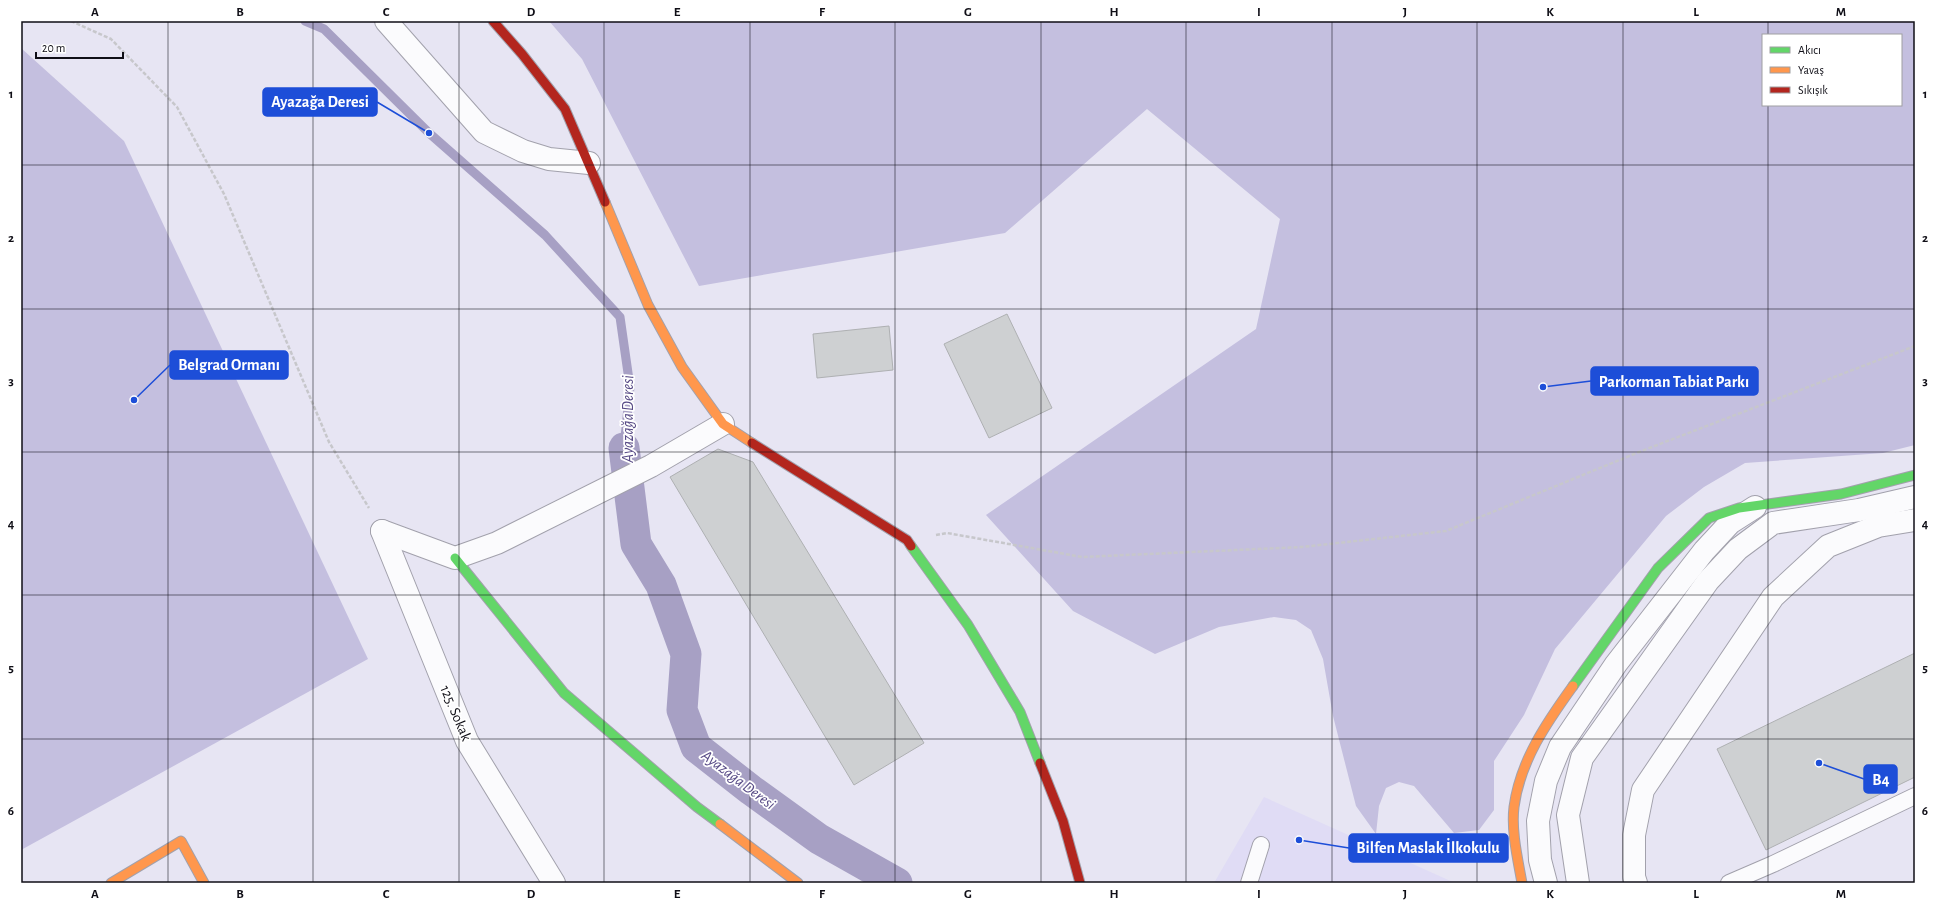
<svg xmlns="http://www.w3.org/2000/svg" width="1936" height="904" viewBox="0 0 1936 904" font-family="'Alegreya Sans',sans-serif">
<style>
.built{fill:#e0dcf5}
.forest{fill:#c4bfdf;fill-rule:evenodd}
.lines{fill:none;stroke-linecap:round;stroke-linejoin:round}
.stream{stroke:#a7a0c4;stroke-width:9}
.canal{stroke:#a7a0c4;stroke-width:31}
.building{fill:#ced0d2;stroke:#aeb0b2}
.lane-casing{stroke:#a2a1ac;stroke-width:18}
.street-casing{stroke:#a2a1ac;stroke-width:24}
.fast-casing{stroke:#a2a1ac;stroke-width:11}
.slow-casing{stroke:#a2a1ac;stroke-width:11}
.jam-casing{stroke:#a2a1ac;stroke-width:11}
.path{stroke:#c7c7cb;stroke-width:2.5;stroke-dasharray:4 2;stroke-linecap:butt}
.lane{stroke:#fbfbfd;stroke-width:16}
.street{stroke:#fbfbfd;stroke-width:22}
.fast{stroke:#63d668;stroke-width:9}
.slow{stroke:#ff974d;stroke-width:9}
.jam{stroke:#b3261e;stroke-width:9}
.grid{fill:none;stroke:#0f0e16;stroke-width:1;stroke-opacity:0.55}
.labels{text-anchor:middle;stroke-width:3.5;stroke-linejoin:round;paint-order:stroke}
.street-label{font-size:15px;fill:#0f0e16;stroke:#fff}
.water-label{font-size:16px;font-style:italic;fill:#564985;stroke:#fff}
.leader{fill:none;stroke:#1d4ed8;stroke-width:1.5}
.callout-dot{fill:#1d4ed8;stroke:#fff;stroke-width:1.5}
.callout{fill:#1d4ed8;stroke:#1d4ed8;stroke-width:1.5}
.callout-label{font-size:16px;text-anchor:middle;font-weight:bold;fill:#fff}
.neatline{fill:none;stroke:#0f0e16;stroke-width:1.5}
.grid-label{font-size:13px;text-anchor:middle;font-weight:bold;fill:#0f0e16}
</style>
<rect width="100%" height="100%" fill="#e7e5f3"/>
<!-- built -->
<path class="built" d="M1264,797L1455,883H1214Z"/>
<!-- forest -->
<g class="forest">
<path d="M549,21H1915V445L1883,453L1745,463L1704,487L1666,516L1555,649L1524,715L1494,761V810L1479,830L1454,833L1414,786L1399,782L1386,788L1379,806L1376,834L1356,806L1333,716L1323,659L1311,630L1296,620L1274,617L1219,627L1155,654L1073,611L986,515L1256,329L1280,219L1147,109L1005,233L699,286L582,59ZM1763,35H1901V105H1763Z"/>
<path d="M21,48L124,141L368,659L21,850Z"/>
</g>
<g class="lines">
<!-- stream -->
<path class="stream" d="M305,21L324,29L429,133L545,235L620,317L630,387L624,448"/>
<!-- canal -->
<path class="canal" d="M624,448L636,544L661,585L686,654L682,710L696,747L751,790L819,839L897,883"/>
</g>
<!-- building -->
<g class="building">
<path d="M1007,314L1052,408L989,438L944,344Z"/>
<path d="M889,326L893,370L817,378L813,334Z"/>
<path d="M718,449L753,462L924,743L854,785L670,477Z"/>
<path d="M1915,653V777L1766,850L1717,749Z"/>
</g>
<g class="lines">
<defs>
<g id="lane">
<path d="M1249,883L1261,845"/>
<path d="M1729,883L1773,864L1915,796"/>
</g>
<g id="street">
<path d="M386,21L484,132L523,151L549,159L589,163"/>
<path d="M382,531L467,741L554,883"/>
<path d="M382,531L455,558L497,543L651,466L723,424"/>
<path d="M1546,883L1540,860L1538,821L1546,781L1560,747L1616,664L1704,551L1730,523L1755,507"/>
<path d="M1578,883L1568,815L1582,758L1708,581L1738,549L1773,523L1859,510L1915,497"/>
<path d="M1636,883L1634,877V835L1643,790L1773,597L1828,546L1878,526L1915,520"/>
</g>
<g id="fast">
<path d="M911,546L968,625L1020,712L1040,763"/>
<path d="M455,558L564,693L697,807L720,824"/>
<path d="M1573,686L1658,568L1709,518L1739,508L1841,494L1915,475"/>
</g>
<g id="slow">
<path d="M605,202L648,305L682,367L723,424L752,443"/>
<path d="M720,824L798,883"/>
<path d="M111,883L181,841L204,883"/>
<path d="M1522,883C1518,860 1511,831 1514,807C1520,761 1547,722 1573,686"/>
</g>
<g id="jam">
<path d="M493,21L522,54L565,109L605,202"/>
<path d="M752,443L907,540L911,546"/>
<path d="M1040,763L1063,821L1080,883"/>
</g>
</defs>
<!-- lane casing -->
<use href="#lane" class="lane-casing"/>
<!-- street casing -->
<use href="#street" class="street-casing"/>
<!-- fast casing -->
<use href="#fast" class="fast-casing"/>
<!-- slow casing -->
<use href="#slow" class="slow-casing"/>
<!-- jam casing -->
<use href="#jam" class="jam-casing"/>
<!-- path -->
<g class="path">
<path d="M71,21L111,39L177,107L224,194L329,442L369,508"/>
<path d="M936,535L947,533L1082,557L1302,547L1446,531L1639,452L1915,346"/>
</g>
<!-- lane -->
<use href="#lane" class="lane"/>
<!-- street -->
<use href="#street" class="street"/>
<!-- fast -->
<use href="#fast" class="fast"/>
<!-- slow -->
<use href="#slow" class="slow"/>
<!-- jam -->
<use href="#jam" class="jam"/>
</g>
<!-- grid -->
<path class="grid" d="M168,21V883M313,21V883M459,21V883M604,21V883M750,21V883M895,21V883M1041,21V883M1186,21V883M1332,21V883M1477,21V883M1623,21V883M1768,21V35M1768,105V883M21,165H1915M21,309H1915M21,452H1915M21,595H1915M21,739H1915"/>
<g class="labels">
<!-- street labels -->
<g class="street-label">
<text transform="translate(456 713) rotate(67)" y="5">125. Sokak</text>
</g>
<!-- water labels -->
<g class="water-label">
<text transform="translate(627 419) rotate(-90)" y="6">Ayazağa Deresi</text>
<text transform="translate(739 779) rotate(37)" y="6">Ayazağa Deresi</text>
</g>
</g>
<!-- callouts -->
<path class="leader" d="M429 133L377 102M134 400L170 365M1543 387L1591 381M1819 763L1864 779M1299 840L1349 848"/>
<g class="callout-dot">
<circle cx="429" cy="133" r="4"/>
<circle cx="134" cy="400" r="4"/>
<circle cx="1543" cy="387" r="4"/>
<circle cx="1819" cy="763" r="4"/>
<circle cx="1299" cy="840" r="4"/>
</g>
<g class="callout">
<rect x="263" y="88" width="114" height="28" rx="4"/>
<rect x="170" y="351" width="118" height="28" rx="4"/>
<rect x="1591" y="367" width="167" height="28" rx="4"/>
<rect x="1864" y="765" width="33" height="28" rx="4"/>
<rect x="1349" y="834" width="159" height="28" rx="4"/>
</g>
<g class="callout-label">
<text x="320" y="107">Ayazağa Deresi</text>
<text x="229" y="370">Belgrad Ormanı</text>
<text x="1674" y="387">Parkorman Tabiat Parkı</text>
<text x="1881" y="785">B4</text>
<text x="1428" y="853">Bilfen Maslak İlkokulu</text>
</g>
<!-- border -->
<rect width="1936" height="904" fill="none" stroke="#ffffff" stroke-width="44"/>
<!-- legend -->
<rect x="1762" y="34" width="140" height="72" fill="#ffffff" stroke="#9f9fa2"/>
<rect x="1770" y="47" width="20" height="6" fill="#63d668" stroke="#9f9fa2"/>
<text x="1798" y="54" font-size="12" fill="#0f0e16">Akıcı</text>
<rect x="1770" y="67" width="20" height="6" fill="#ff974d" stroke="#9f9fa2"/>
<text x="1798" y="74" font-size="12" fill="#0f0e16">Yavaş</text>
<rect x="1770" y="87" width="20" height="6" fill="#b3261e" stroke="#9f9fa2"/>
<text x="1798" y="94" font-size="12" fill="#0f0e16">Sıkışık</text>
<!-- scale -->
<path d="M36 52v6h87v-6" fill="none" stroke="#0f0e16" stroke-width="2"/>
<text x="42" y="52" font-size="12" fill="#0f0e16" stroke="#ffffff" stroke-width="3" paint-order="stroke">20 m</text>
<rect x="22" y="22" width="1892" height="860" class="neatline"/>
<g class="grid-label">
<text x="95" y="16">A</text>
<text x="240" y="16">B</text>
<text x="386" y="16">C</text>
<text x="531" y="16">D</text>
<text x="677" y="16">E</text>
<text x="822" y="16">F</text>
<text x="968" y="16">G</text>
<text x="1114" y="16">H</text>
<text x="1259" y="16">I</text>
<text x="1405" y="16">J</text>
<text x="1550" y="16">K</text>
<text x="1696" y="16">L</text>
<text x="1841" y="16">M</text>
<text x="11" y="98">1</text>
<text x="1925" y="98">1</text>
<text x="11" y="242">2</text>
<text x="1925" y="242">2</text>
<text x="11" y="385">3</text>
<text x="1925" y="385">3</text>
<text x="11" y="528">4</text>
<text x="1925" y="528">4</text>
<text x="11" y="672">5</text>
<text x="1925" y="672">5</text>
<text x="11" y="815">6</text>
<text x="1925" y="815">6</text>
<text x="95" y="898">A</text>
<text x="240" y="898">B</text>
<text x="386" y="898">C</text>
<text x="531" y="898">D</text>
<text x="677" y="898">E</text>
<text x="822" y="898">F</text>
<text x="968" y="898">G</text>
<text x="1114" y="898">H</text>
<text x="1259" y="898">I</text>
<text x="1405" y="898">J</text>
<text x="1550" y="898">K</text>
<text x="1696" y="898">L</text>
<text x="1841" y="898">M</text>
</g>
</svg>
